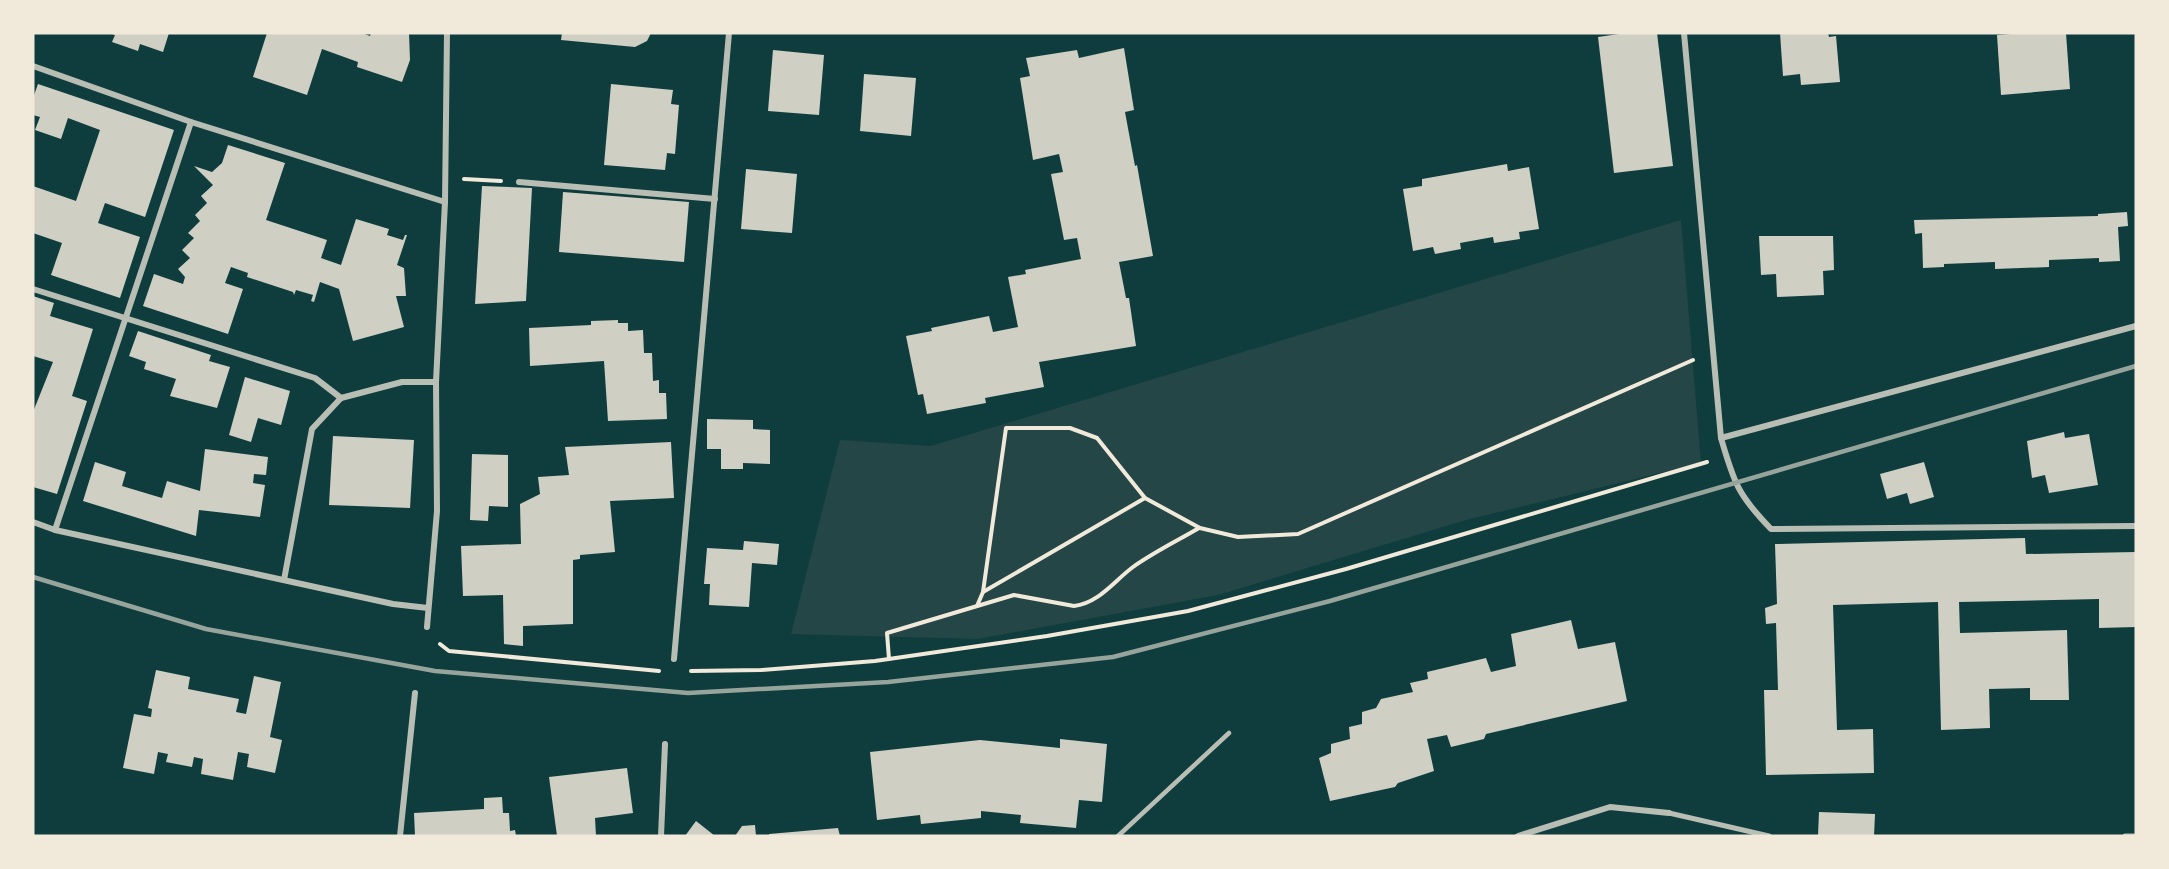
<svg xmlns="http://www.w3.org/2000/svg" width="2169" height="869" viewBox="0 0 2169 869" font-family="Quicksand,sans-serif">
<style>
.green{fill:#244646}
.building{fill:#cfcfc3}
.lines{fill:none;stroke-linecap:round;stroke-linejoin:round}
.path{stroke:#f1e9da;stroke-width:4}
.service{stroke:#b8beb3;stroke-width:4.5}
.pedestrian{stroke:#b8beb3;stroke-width:5}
.minor{stroke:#b8beb3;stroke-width:6}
.rail{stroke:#97a49c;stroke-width:4.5}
</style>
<rect width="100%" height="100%" fill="#0f3d3e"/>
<!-- green -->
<path class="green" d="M1681,220L1701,463L1466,520L1218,595L977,639L791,634L840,440L931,446Z"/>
<!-- building -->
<g class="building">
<path d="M109,33H169L163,52L140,44L138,51L112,42L115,35Z"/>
<path d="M267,33H362L370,36L371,33H409L410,60L402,82L357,67L358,62L322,49L307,95L253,77Z"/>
<path d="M562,33H651L647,41L635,47L561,40Z"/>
<path d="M1626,33H1657L1673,166L1614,173L1598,37Z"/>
<path d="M1780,33H1828L1829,37L1836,36L1840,82L1801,85L1800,74L1783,76Z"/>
<path d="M2025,33H2066L2070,89L2001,95L1997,35Z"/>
<path d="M1124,48L1134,110L1125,112L1135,166L1137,165L1153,256L1119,262L1126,298H1129L1136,346L1039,362L1044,387L985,398L986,403L927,414L923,394L918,395L906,336L932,331L931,328L989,316L993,332L1018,327L1008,277L1026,274L1025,270L1081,259L1077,238L1064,240L1051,174L1063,172L1059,154L1033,160L1020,78L1030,76L1026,58L1077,50L1079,58Z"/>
<path d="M773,50L824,55L819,115L768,111Z"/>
<path d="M864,74L916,78L911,136L860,131Z"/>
<path d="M38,84L174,130L145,217L105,203L98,223L140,237L120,298L51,275L62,243L33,233V186L76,201L100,130L68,118L61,139L35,130L40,117L33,115V98Z"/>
<path d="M611,84L673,90L671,104L679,105L675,154L667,153L665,170L604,165Z"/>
<path d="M228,145L285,163L266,220L327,240L321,258L341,265L356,219L389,229L387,235L403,240L405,235H407L397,265L404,268L406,296H396L404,327L353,341L339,289L320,282L314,302L311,301L313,295L296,290L294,295L293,292L247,277L248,273L231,267L225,283L243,289L228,334L143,306L154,274L183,284L185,277L178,269L190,258L182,250L194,238L188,233L200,221L195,215L207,203L201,196L213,185L194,166L212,172L222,163Z"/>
<path d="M1507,164L1508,171L1529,167L1539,229L1519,232L1520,239L1494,243L1493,237L1460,243L1461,249L1435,254L1433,247L1413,251L1403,189L1422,186V179Z"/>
<path d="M746,169L797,174L792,233L741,229Z"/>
<path d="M482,186L532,188L526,301L475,304Z"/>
<path d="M563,192L689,202L684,262L559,252Z"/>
<path d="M2127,212L2128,226L2118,227L2120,261L2099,262V258L2049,260V267L1995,269V262L1944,264V267L1923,268L1922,233L1915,234L1914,220L2098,216V214Z"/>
<path d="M1759,236H1833L1834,270L1823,271L1824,295L1777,297L1776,274L1761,275Z"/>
<path d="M33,296L54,303L50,316L93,329L72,396L87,401L57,494L33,487V412L53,362L33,356Z"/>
<path d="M618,320V323H628V331L643,330L644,353H652L653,381L659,380V393H666L667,419L608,421L604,361L530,366L529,328L591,325V321Z"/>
<path d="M138,331L211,355L209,361L230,367L217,408L170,396L176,379L144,369L146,362L129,356Z"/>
<path d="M245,377L290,391L281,425L258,418L251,442L229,435Z"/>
<path d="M707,419L753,420V429L770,430V464L743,463V469H721V449H707Z"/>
<path d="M2064,432L2065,438L2089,434L2098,485L2049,493L2045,475L2032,478L2027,441Z"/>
<path d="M333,436L414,440L410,508L329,505Z"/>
<path d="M671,442L674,498L610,501L615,552L580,555V559L573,560V624L523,626V646L504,644L503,595L463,596L461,546L521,544L520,504L540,494L538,477L569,475L565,447Z"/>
<path d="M205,449L268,457L266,475L254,474L253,483L265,485L260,517L199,510L196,536L83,501L95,462L126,472L122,486L162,498L167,481L200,491Z"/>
<path d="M472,454L508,455V507L489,506L488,521L470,520Z"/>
<path d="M1924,462L1934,497L1910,504L1907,493L1887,499L1880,474Z"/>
<path d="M2025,538L2026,554L2136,552V627L2099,628V599L1959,602L1960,633L2067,630L2069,700H2030V688L1989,689L1990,728L1941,730L1938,602L1833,605L1837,730L1873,729L1874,773L1766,775L1764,690H1778L1776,623L1766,624L1765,608L1777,604L1775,544Z"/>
<path d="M744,541L779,544L777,565L752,563L749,607L709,605L710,584H704L707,548L743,550Z"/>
<path d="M1571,620L1578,649L1615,642L1627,701L1486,734L1484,739L1451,747L1447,735L1427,739L1434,771L1398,783L1395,787L1330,801L1319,758L1331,753V744L1350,739L1349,727L1362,724V712L1376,708L1381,699L1413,692L1410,683L1428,679L1427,672L1486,658L1491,672L1516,666L1511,634Z"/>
<path d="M156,670L190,677L188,689L239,699L236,712L246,714L254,676L281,682L270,737L282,740L275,773L247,767L249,754L238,752L233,780L201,774L203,759L194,757L192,767L166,762L168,754L158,752L154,774L123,768L134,714L151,717L152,709L148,708Z"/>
<path d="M1060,739L1107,744L1102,802L1079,800L1076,828L1020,823L1021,815L981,811V818L921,824L920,815L877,820L870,752L980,740L1060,748Z"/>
<path d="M627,768L633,813L595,818L596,836H557L549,777Z"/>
<path d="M502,797L503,813H509L510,831L515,830L516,836H415L414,813L484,809V798Z"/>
<path d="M1819,812L1875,814L1874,836H1818Z"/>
<path d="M696,821L715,836H685Z"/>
<path d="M755,825L756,836H735L742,826Z"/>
<path d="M838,828L840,836H769V834Z"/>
</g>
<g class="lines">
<!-- path -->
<g class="path">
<path d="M464,179L501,181"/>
<path d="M983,592L1006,428H1070L1097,438L1145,498L1200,528L1238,537L1298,534L1693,360"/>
<path d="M977,606L983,592L1145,498"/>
<path d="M440,644L449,651L659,671"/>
<path d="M889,659L887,633L1014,595L1074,606C1099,603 1114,581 1133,567C1154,552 1177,541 1199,528"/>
<path d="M691,671L761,670L875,661L1047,636L1188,611L1346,569L1707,462"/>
</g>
<!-- service -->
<path class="service" d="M1118,836L1229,733"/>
<!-- pedestrian -->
<g class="pedestrian">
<path d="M1669,813L1769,836"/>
<path d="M2125,836H2136"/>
</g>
<!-- minor -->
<g class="minor">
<path d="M1684,33L1721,438C1734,483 1738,495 1771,529L2136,526"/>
<path d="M33,66L191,122L445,202"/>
<path d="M519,182L715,199"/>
<path d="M33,289L315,378L341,398L402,382H436"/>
<path d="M1721,438L2136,326"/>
<path d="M33,522L55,530L393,604L428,608"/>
<path d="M55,530L191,122"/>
<path d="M284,580L312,429L341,398"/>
<path d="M427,627L437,511L436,382L445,202L447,33"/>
<path d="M674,659L729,33"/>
<path d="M400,836L415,693"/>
<path d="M661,836L665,744"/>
<path d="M1518,836L1610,807L1669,813"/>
</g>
<!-- rail -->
<path class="rail" d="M33,577L206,629L435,671L688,693L888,682L1113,657L1330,601L2136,366"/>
</g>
<!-- border -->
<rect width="2169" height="869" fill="none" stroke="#f1e9da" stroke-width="69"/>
</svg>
